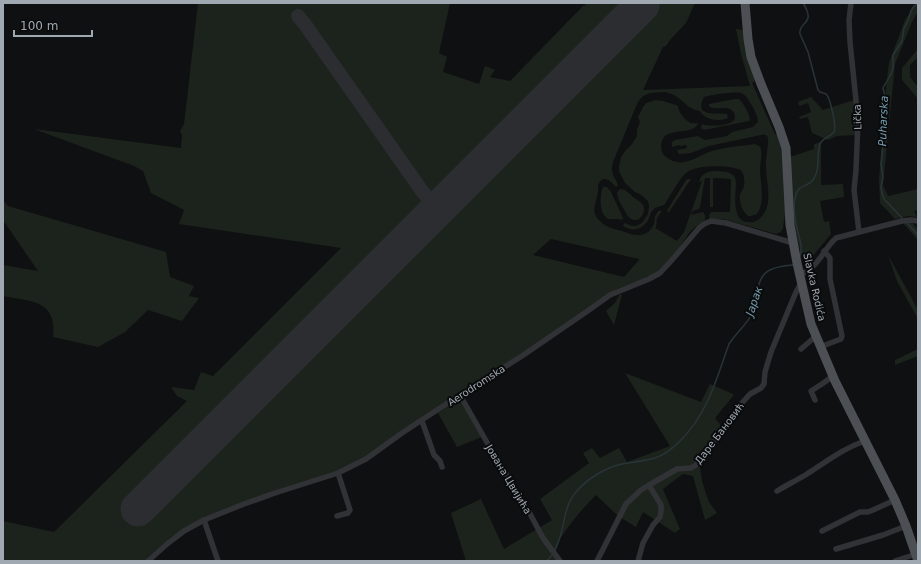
<svg xmlns="http://www.w3.org/2000/svg" width="921" height="564" viewBox="0 0 921 564" font-family="'DejaVu Sans',sans-serif">
<style>
.green{fill:#1c231c;fill-rule:evenodd}
.lines{fill:none;stroke-linecap:round;stroke-linejoin:round}
.stream{stroke:#293439;stroke-width:1.5}
.taxiway{stroke:#2b2d30;stroke-width:14}
.runway{stroke:#2b2d30;stroke-width:35}
.minor{stroke:#303236;stroke-width:5.5}
.primary{stroke:#4c5055;stroke-width:9}
.labels{text-anchor:middle;stroke-width:4;stroke-linejoin:round;paint-order:stroke}
.street-label{font-size:10px;fill:#a0a9b2;stroke:#0a0b0c}
.water-label{font-size:11px;font-style:italic;fill:#769eae;stroke:#0a0b0c}
</style>
<rect width="100%" height="100%" fill="#0f1011"/>
<!-- green -->
<g class="green">
<path d="M198,3H450L439,53L447,57L443,72L479,84L485,66L495,70L490,77L510,81L583,6H584L587,3H695L686,23L670,40L666,46L663,47L643,90L750,86L741,54L736,29L743,30L756,80L752,83L775,134H777L783,149L786,206L783,228L781,232L776,234L723,219L711,220L709,217L710,213L712,212H730L731,179L713,178V207H710V178H705L700,207L699,209L692,211L691,215L703,212L705,215V220L694,228L689,233L676,253L659,271L649,277L617,289L505,365L363,458L343,469L282,488L171,537L148,557L145,561H3V521L54,532L187,401L177,396L171,387L194,390L201,372L213,376L341,248L179,224L184,210L151,193L143,171L134,166L34,129L181,148L182,135L180,131L184,124ZM663,92C681,93 684,109 700,111C705,120 719,122 728,118L727,114C717,112 693,118 704,97C709,95 735,91 741,93C747,95 750,103 753,107C755,112 758,117 758,122L753,127L732,132L727,136L705,140L698,136L675,140L672,142V147L679,145L680,146L686,145L687,148L677,150L679,154L691,153L709,146L761,135C764,134 767,134 768,138C769,140 766,157 766,162C765,178 772,195 766,210C763,216 759,221 753,222C730,226 736,195 736,182C735,178 735,176 731,174C728,171 723,172 719,171C710,171 701,172 699,182L702,181L684,232L677,241L655,228L656,227L657,218L662,211C660,211 659,210 657,213C654,216 655,221 654,224C647,239 634,236 622,231C615,229 608,228 602,223C589,212 596,205 598,192C599,189 597,186 599,183C603,174 612,182 616,187L618,185C614,175 610,174 613,162L637,104C644,92 650,93 663,92ZM551,239L639,259V260L624,277L533,255Z"/>
<path d="M915,5H918V11L912,22L895,64L883,185L888,196L918,189V210L914,211L917,217L908,216L895,219L880,203L879,180L886,87L889,63L905,20Z"/>
<path d="M917,50H918V57L910,65V77L918,87V99L902,80V68Z"/>
<path d="M811,97L823,110L854,100L856,135L837,136L828,140L812,133L808,117L800,119L799,117L811,112L808,103L799,106L798,102Z"/>
<path d="M735,99H739C744,104 749,113 750,120L749,121L704,130L701,128L702,124C709,127 741,127 734,113C729,103 716,112 709,106V104Z"/>
<path d="M656,100L663,101L676,105L678,106C678,111 684,119 689,122C691,124 695,123 698,123C695,134 674,129 665,136C662,139 661,143 661,147C661,151 663,155 666,157C683,170 696,156 712,151C726,147 741,146 755,144L760,147C763,154 760,162 760,169C760,184 766,201 757,214L751,216H748C742,211 739,202 740,195C741,192 743,189 744,186C745,180 744,175 741,170C730,165 696,164 686,173C680,178 670,196 665,204C662,207 657,206 654,209C650,212 650,217 648,220C642,230 633,232 623,226V225L625,223L632,226H636L642,223L648,214L649,206L648,201L640,194L635,192L625,183L619,171V166L621,157L626,150L632,144L637,136V130L640,122L638,117L643,107L646,103Z"/>
<path d="M821,142V185L843,184L844,197L820,201L824,222L829,221L831,234L811,258L808,261H805L802,257L793,224L790,157L814,149V144Z"/>
<path d="M688,179H691L669,212H668L667,210L668,209L686,180Z"/>
<path d="M603,187H607L611,192L623,218L622,220L617,219H608C606,217 603,215 602,211C600,204 600,194 603,187Z"/>
<path d="M620,189C625,189 629,193 633,197C636,199 641,202 643,205C647,213 638,225 630,218C627,216 625,211 623,208C620,203 618,199 617,193Z"/>
<path d="M3,200L8,206L166,252L170,277L194,286L189,296L199,298L182,321L148,310L125,332L98,347L53,337C57,299 31,302 3,296V265L38,271L3,220Z"/>
<path d="M911,221L918,230V240L902,222Z"/>
<path d="M888,255L918,310V319L897,281Z"/>
<path d="M620,294L622,295L614,325L606,311L615,303Z"/>
<path d="M918,349V356L895,365V360Z"/>
<path d="M625,373L701,402L710,384L733,394V396L715,418L723,428L701,459L700,467L702,481L706,494L709,502L717,513L705,520L693,476L683,474L663,489L680,529L675,533L643,512L636,527L618,516L596,495C584,507 571,522 562,536C558,541 557,550 554,556L557,561H466L451,513L481,499L504,549L552,520L540,499L589,463L583,453L592,448L600,458L619,448L627,462L670,446Z"/>
<path d="M458,399H460L482,437L457,447L438,413Z"/>
</g>
<g class="lines">
<!-- stream -->
<g class="stream">
<path d="M903,219L884,199L882,193L881,187L883,177L881,164L883,145L881,129L882,116L886,100L883,88L891,74L893,68V55L902,41L904,28L908,21L911,11L914,6L918,4"/>
<path d="M907,223L918,235"/>
<path d="M799,258C804,248 799,238 797,228C795,219 793,207 795,198C797,184 807,188 813,180C821,169 816,154 820,144C823,137 830,137 834,132C837,127 830,97 826,94C824,93 822,93 820,92L818,90L808,52L800,34C798,21 817,25 803,3"/>
<path d="M554,551C566,533 561,509 576,492C587,479 606,467 622,464C633,462 645,461 655,458C665,455 673,448 680,441C708,413 716,380 729,344C736,333 746,325 752,314C755,308 756,300 757,293C760,270 771,267 792,265L795,264"/>
<path d="M547,561L552,555"/>
</g>
<!-- taxiway -->
<path class="taxiway" d="M298,16L304,23L422,191L437,209"/>
<!-- runway -->
<path class="runway" d="M138,509L642,5"/>
<!-- minor -->
<g class="minor">
<path d="M851,3L849,20L850,42L858,120L856,170L854,190L859,232"/>
<path d="M800,274C804,273 808,271 811,268C821,260 826,247 836,238L902,221L911,220L918,221"/>
<path d="M820,347L841,339L842,336L830,279V258L824,251"/>
<path d="M801,349L816,336"/>
<path d="M460,395L489,446L528,510L543,538L560,561"/>
<path d="M815,400L811,391L822,384L833,376"/>
<path d="M422,421L434,455L440,461L442,467"/>
<path d="M777,491C787,485 797,480 807,474C826,462 844,448 865,441"/>
<path d="M337,516L348,513L350,510L338,473"/>
<path d="M204,520L218,561"/>
<path d="M822,531L860,512H868L873,510L895,500"/>
<path d="M836,549L883,535L906,526"/>
<path d="M148,561L167,544L184,531L204,520L244,504L278,492L338,473L366,459L402,433L460,395L522,356L589,310L610,295L649,279L660,273L672,260L699,228L704,224L711,221L726,223L793,243"/>
<path d="M597,561L626,504L641,490L649,485"/>
<path d="M638,561L643,543L653,525L660,517L661,511V505L649,485L677,469L691,468L696,465L738,410L742,403L750,394L761,388L764,384L765,372L771,352L796,292L801,283"/>
<path d="M895,561L916,554"/>
</g>
<!-- primary -->
<path class="primary" d="M745,3L748,39L751,57L761,84L779,127L786,148L790,225L797,263L811,324L835,381L895,500L906,526L918,561"/>
</g>
<g class="labels">
<!-- street labels -->
<g class="street-label">
<text transform="translate(857 117) rotate(-92)" y="4">Lička</text>
<text transform="translate(815 287) rotate(77)" y="4">Slavka Rodića</text>
<text transform="translate(476 385) rotate(-33)" y="4">Aerodromska</text>
<text transform="translate(719 433) rotate(-53)" y="4">Даре Бановић</text>
<text transform="translate(509 479) rotate(59)" y="4">Јована Цвијића</text>
</g>
<!-- water labels -->
<g class="water-label">
<text transform="translate(883 121) rotate(-88)" y="4">Puharska</text>
<text transform="translate(754 301) rotate(-71)" y="4">Јарак</text>
</g>
</g>
<!-- border -->
<rect width="921" height="564" fill="none" stroke="#a0a9b2" stroke-width="8"/>
<!-- scale -->
<path d="M14 30v6h78v-6" fill="none" stroke="#a0a9b2" stroke-width="2"/>
<text x="20" y="30" font-size="12" fill="#a0a9b2" stroke="#0a0b0c" stroke-width="3" paint-order="stroke">100 m</text>
</svg>
